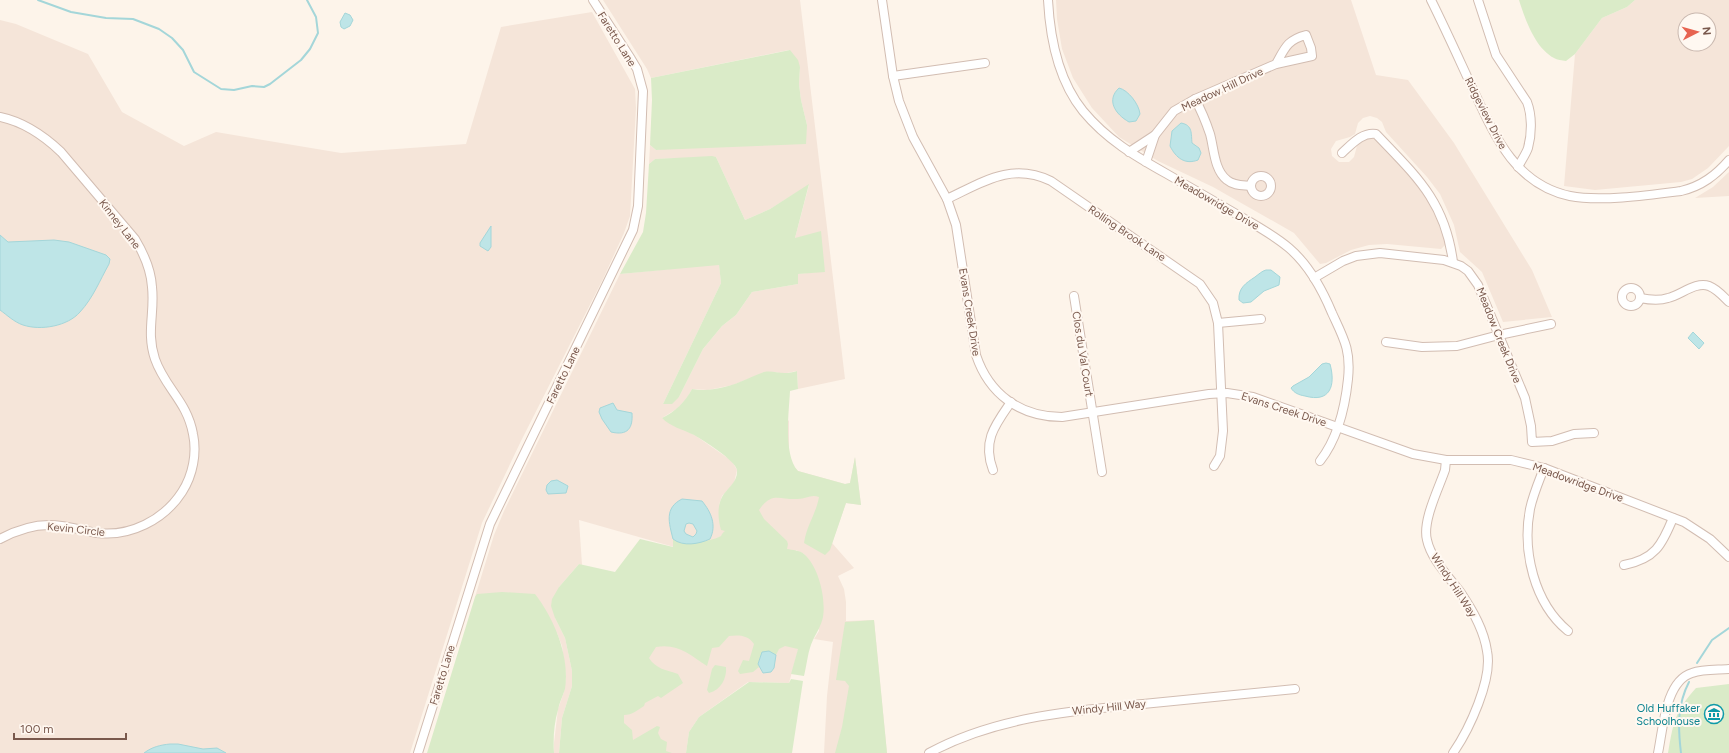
<svg xmlns="http://www.w3.org/2000/svg" width="1729" height="753" viewBox="0 0 1729 753" font-family="Figtree,sans-serif">
<style>
.residential{fill:#f5e5d9;fill-rule:evenodd}
.green{fill:#daebc8}
.water{fill:#bee5e7;stroke:#a4d6d9;fill-rule:evenodd}
.lines{fill:none;stroke-linecap:round;stroke-linejoin:round}
.stream{stroke:#a4d6d9;stroke-width:2}
.minor-casing{stroke:#d2bdb2;stroke-width:10}
.minor{stroke:#fff;stroke-width:8}
.labels{text-anchor:middle;stroke-width:4;stroke-linejoin:round;paint-order:stroke}
.street-label{font-size:11px;fill:#79584c;stroke:#fff8f1}
.culture-label{font-size:11px;fill:#0d838f;stroke:#fff8f1;text-anchor:end}
</style>
<rect width="100%" height="100%" fill="#fdf4ea"/>
<!-- residential -->
<g class="residential">
<path d="M603,0H800L845,379L798,389L797,371L782,374L776,372H766L733,385L708,390L692,389L687,398L678,408L662,418L696,436L732,461L737,470L734,483L722,496L719,505L789,420V454L793,466L798,471L845,484L850,483L855,457L861,505L846,503L832,543L854,568L838,576L844,589L846,602V621L874,620L887,753H824L827,696L833,642L814,639L819,631L814,569L804,554L796,550L805,625L789,683L748,682L699,717L689,732L686,753H605L674,547L579,520L582,565L579,564L559,587L555,618L565,638L572,671V686L562,718L559,753H554V743L558,709L564,692L566,677L562,646L557,633L475,597L494,535L504,511L620,274L719,264L721,283L663,404L679,397L703,349L722,326L736,315L752,292L798,284V274L825,271L795,238L809,185L770,209L745,220L716,157L655,159L649,164L650,145L656,150L807,125L801,100L799,84L800,67L789,50L651,78L647,69Z"/>
<path d="M1056,0H1351L1376,75L1408,80L1454,143L1532,270L1552,317L1503,322L1482,272L1460,252L1454,225L1440,194L1427,177L1386,132L1382,122L1377,118L1370,116L1363,118L1358,123L1355,134L1350,137L1336,141L1331,149L1332,156L1339,162H1349L1354,157L1357,146L1363,138L1373,136L1411,173L1434,204L1446,244L1441,249L1387,244L1369,245L1351,250L1326,263L1320,264L1294,233L1213,187L1158,161L1119,137L1092,108L1073,78L1062,49L1057,19Z"/>
<path d="M1635,0H1729V146L1708,168L1692,179L1681,182L1595,190L1564,186L1575,54L1602,18L1627,7ZM1685,20H1709V44H1685Z"/>
<path d="M592,12L635,89L636,108L630,216L624,233L603,279L521,441L482,523L410,753H0V20L16,24L88,54L122,112L184,146L216,132L341,153L466,144L501,27Z"/>
<path d="M1729,172V196L1695,198L1713,187Z"/>
</g>
<!-- green -->
<g class="green">
<path d="M1519,0H1635L1627,7L1602,18L1575,54L1566,61C1562,60 1557,60 1554,58C1535,48 1525,19 1519,0Z"/>
<path d="M790,50L798,60L800,67L799,84L801,100L807,125L806,144L656,150L650,145L652,100L651,78Z"/>
<path d="M712,156L716,157L745,220L770,209L809,184L795,238L821,231L825,272L798,274V284L752,292L736,315L722,326L703,349L679,397L672,404H663L721,283L719,265L620,274L643,232L646,213L649,164L655,159Z"/>
<path d="M797,371L798,389L790,391C789,412 783,455 798,471L845,484L850,483L855,457L861,505L846,503L830,550L825,555L804,543C807,524 816,514 819,497C811,494 806,499 798,499C779,500 772,491 759,510L764,519L787,541L788,544L787,549C792,550 800,550 804,554C819,567 826,599 823,617C821,626 817,632 813,640C808,650 807,664 804,676L791,674L798,649L785,646L779,649L776,655L769,651L760,657L758,664L759,667L753,672L740,674L738,671L743,660L749,661L754,644C748,635 739,635 729,636L719,647L712,648L707,666C690,655 678,643 656,647L649,658C656,669 666,670 678,674L683,683L661,698L658,696L645,703L644,706C638,710 632,715 624,715V723L632,730L633,740L657,726L660,727L658,733L661,739L667,742L666,751L672,753H559L562,718L572,686V671L565,638L555,618L551,606L552,599L559,587L579,564L615,572L640,539L673,547V539C681,545 712,542 721,536C722,534 723,532 725,531L721,530C718,519 717,507 722,497C727,488 738,482 737,470C735,460 704,441 694,435C684,430 669,426 662,418C675,412 685,402 692,389C711,392 729,387 747,379C752,377 758,374 764,372C775,370 782,376 797,371Z"/>
<path d="M502,592L535,594C555,620 570,657 565,689C563,696 559,703 558,710C554,723 553,739 554,753H427L475,597L477,594Z"/>
<path d="M874,620L887,753H835L842,727L849,686L845,681L836,680L845,622Z"/>
<path d="M715,665L726,667C727,678 721,690 709,693L707,690L712,669Z"/>
<path d="M791,679L803,681L792,753H686L689,732L699,717L749,682L789,683Z"/>
<path d="M1729,684V753H1668C1673,723 1675,711 1696,688Z"/>
</g>
<!-- water -->
<g class="water">
<path d="M345,13L350,15L353,20L350,26L344,29L341,27L340,22Z"/>
<path d="M1119,88C1128,90 1139,104 1140,114L1136,121L1129,122C1115,114 1106,100 1119,88Z"/>
<path d="M1181,123C1193,125 1191,134 1192,143L1199,148L1201,153L1198,160C1185,165 1176,158 1170,146L1172,131Z"/>
<path d="M491,226V247L488,251L480,246V243Z"/>
<path d="M0,235L8,242L54,240L69,242L106,255L110,259L109,264C100,280 93,298 80,312C68,326 41,331 23,325C14,322 7,315 0,310Z"/>
<path d="M1266,270H1271L1280,277L1279,285L1264,291L1251,302L1243,303L1239,300C1238,288 1246,283 1255,277C1259,274 1262,271 1266,270Z"/>
<path d="M1693,332L1704,343L1699,349L1688,338Z"/>
<path d="M1326,363L1330,364C1336,386 1330,403 1305,396C1299,395 1294,393 1291,388L1293,386L1309,377L1322,364Z"/>
<path d="M613,403L617,410L632,413C633,428 628,436 611,432L602,419L599,412L600,408Z"/>
<path d="M557,480L568,486L566,493L548,494L546,490L547,485L551,481Z"/>
<path d="M682,499L702,501C711,512 717,525 710,539C699,544 683,547 673,539C669,523 664,508 682,499ZM689,523L693,524L697,531L696,534L693,537L686,534L684,531L686,524Z"/>
<path d="M769,651L776,655L774,668L771,672L763,673L758,664L762,652Z"/>
<path d="M170,744H178L203,749L217,748L226,753H144C152,747 160,745 170,744Z"/>
</g>
<g class="lines">
<!-- stream -->
<g class="stream">
<path d="M38,0L71,12L106,18L133,19L159,29L172,38L183,50L194,72L221,89L234,90L252,86L264,87L270,84L301,60L310,49L318,33L316,17L307,0"/>
<path d="M1697,663L1712,640L1729,628"/>
<path d="M1681,753C1678,728 1677,705 1689,682"/>
</g>
<defs>
<g id="minor">
<path d="M882,0L893,76L899,101L913,137L947,199L956,225L976,355C989,394 1020,417 1062,417L1209,394L1227,393L1253,397L1413,454L1446,460H1511L1544,468L1684,522L1710,539L1729,557"/>
<path d="M1048,0C1050,38 1058,80 1083,111C1107,140 1135,156 1167,174C1191,188 1214,201 1238,215C1255,225 1274,235 1289,248C1309,265 1322,289 1332,313C1344,339 1351,350 1348,379C1345,408 1338,438 1320,461"/>
<path d="M1431,0C1445,28 1458,57 1471,85C1493,132 1513,184 1570,196C1600,202 1650,195 1681,191C1702,186 1716,175 1729,160"/>
<path d="M1478,0L1496,55L1527,102C1532,115 1532,133 1528,148C1526,154 1521,161 1518,167"/>
<path d="M893,76L985,63"/>
<path d="M1195,99C1201,110 1206,122 1210,134C1214,148 1214,170 1227,180C1234,186 1243,185 1251,186"/>
<path d="M0,117C24,122 43,135 61,152L135,239C144,254 151,269 152,287C155,313 146,332 155,359C165,388 187,401 193,434C197,453 193,475 182,492C164,520 130,537 97,533C81,530 66,525 49,525C31,525 15,531 0,539"/>
<path d="M1129,152L1155,135"/>
<path d="M1342,153C1352,144 1362,132 1376,134C1416,176 1445,201 1453,262"/>
<path d="M1146,162L1155,135L1174,111L1195,99L1276,64L1312,56L1311,48L1306,35C1287,40 1285,48 1276,64"/>
<circle cx="1261" cy="186" r="10"/>
<path d="M947,199C983,182 1011,162 1051,181L1200,284L1213,303L1218,323L1223,431L1220,456L1214,466"/>
<path d="M1314,278L1343,261L1356,256L1380,253L1444,260L1461,266L1468,271L1478,285L1525,398L1531,426L1532,442L1552,441L1574,434L1594,433"/>
<circle cx="1631" cy="297" r="9"/>
<path d="M1074,296L1102,472"/>
<path d="M1640,298C1650,300 1659,301 1668,298C1681,295 1696,281 1709,286C1717,289 1723,296 1729,302"/>
<path d="M1218,323L1261,319"/>
<path d="M1386,342L1422,347L1457,346L1499,335L1551,324"/>
<path d="M1446,460L1445,470C1439,488 1422,521 1427,540C1431,559 1449,577 1461,593C1473,611 1484,630 1487,651C1493,679 1469,730 1453,753"/>
<path d="M1544,468C1539,481 1533,495 1530,509C1522,551 1534,603 1568,631"/>
<path d="M993,470C982,441 995,425 1011,402"/>
<path d="M1624,565C1655,559 1662,545 1673,518"/>
<path d="M418,753L490,524L633,230L638,206L643,91L637,69L631,59L593,0"/>
<path d="M929,753C995,717 1070,711 1143,704C1194,699 1244,694 1295,689"/>
<path d="M1658,753C1663,730 1665,681 1692,673C1703,669 1717,670 1729,669"/>
</g>
</defs>
<!-- minor casing -->
<use href="#minor" class="minor-casing"/>
<!-- minor -->
<use href="#minor" class="minor"/>
</g>
<!-- icons -->
<defs>
<symbol id="museum-ring" viewBox="-11 -11 22 22"><circle r="9.5" fill="#fff8f1" stroke="#0f9aa8" stroke-width="1.5"/><path d="M0-6L6-3V-2H-6V-3ZM-5-1h2V3h-2ZM-1-1h2V3h-2ZM3-1h2V3H3ZM-6 4H6V6H-6Z" fill="#0f9aa8"/></symbol>
</defs>
<g fill-rule="evenodd">
<use href="#museum-ring" x="1703" y="703" width="22" height="22"/>
</g>
<g class="labels">
<!-- street labels -->
<g class="street-label">
<text transform="translate(617 39) rotate(58)" y="4">Faretto Lane</text>
<text transform="translate(1222 89) rotate(-25)" y="4">Meadow Hill Drive</text>
<text transform="translate(1486 113) rotate(63)" y="4">Ridgeview Drive</text>
<text transform="translate(1217 203) rotate(30)" y="4">Meadowridge Drive</text>
<text transform="translate(120 224) rotate(52)" y="4">Kinney Lane</text>
<text transform="translate(1127 233) rotate(34)" y="4">Rolling Brook Lane</text>
<text transform="translate(970 312) rotate(81)" y="4">Evans Creek Drive</text>
<text transform="translate(1499 335) rotate(68)" y="4">Meadow Creek Drive</text>
<text transform="translate(1083 354) rotate(81)" y="4">Clos du Val Court</text>
<text transform="translate(563 375) rotate(-64)" y="4">Faretto Lane</text>
<text transform="translate(1284 409) rotate(18)" y="4">Evans Creek Drive</text>
<text transform="translate(1578 482) rotate(20)" y="4">Meadowridge Drive</text>
<text transform="translate(76 529) rotate(6)" y="4">Kevin Circle</text>
<text transform="translate(1454 585) rotate(57)" y="4">Windy Hill Way</text>
<text transform="translate(442 675) rotate(-73)" y="4">Faretto Lane</text>
<text transform="translate(1109 707) rotate(-6)" y="4">Windy Hill Way</text>
</g>
<!-- culture labels -->
<g class="culture-label">
<text x="1700" y="712">Old Huffaker<tspan x="1700" dy="13">Schoolhouse</tspan></text>
</g>
</g>
<!-- north arrow -->
<g transform="translate(1697 32) rotate(84)"><circle r="19" fill="#fff8f1" stroke="#c9b8af"/>
<path d="M0-3L7 15L0 10L-7 15Z" fill="#e76350"/>
<text y="-6" font-size="11" font-weight="bold" text-anchor="middle" fill="#79584c">N</text>
</g>
<!-- scale -->
<path d="M14 733v6h112v-6" fill="none" stroke="#79584c" stroke-width="2"/>
<text x="20" y="733" font-size="12" fill="#79584c" stroke="#fff8f1" stroke-width="3" paint-order="stroke">100 m</text>
</svg>
